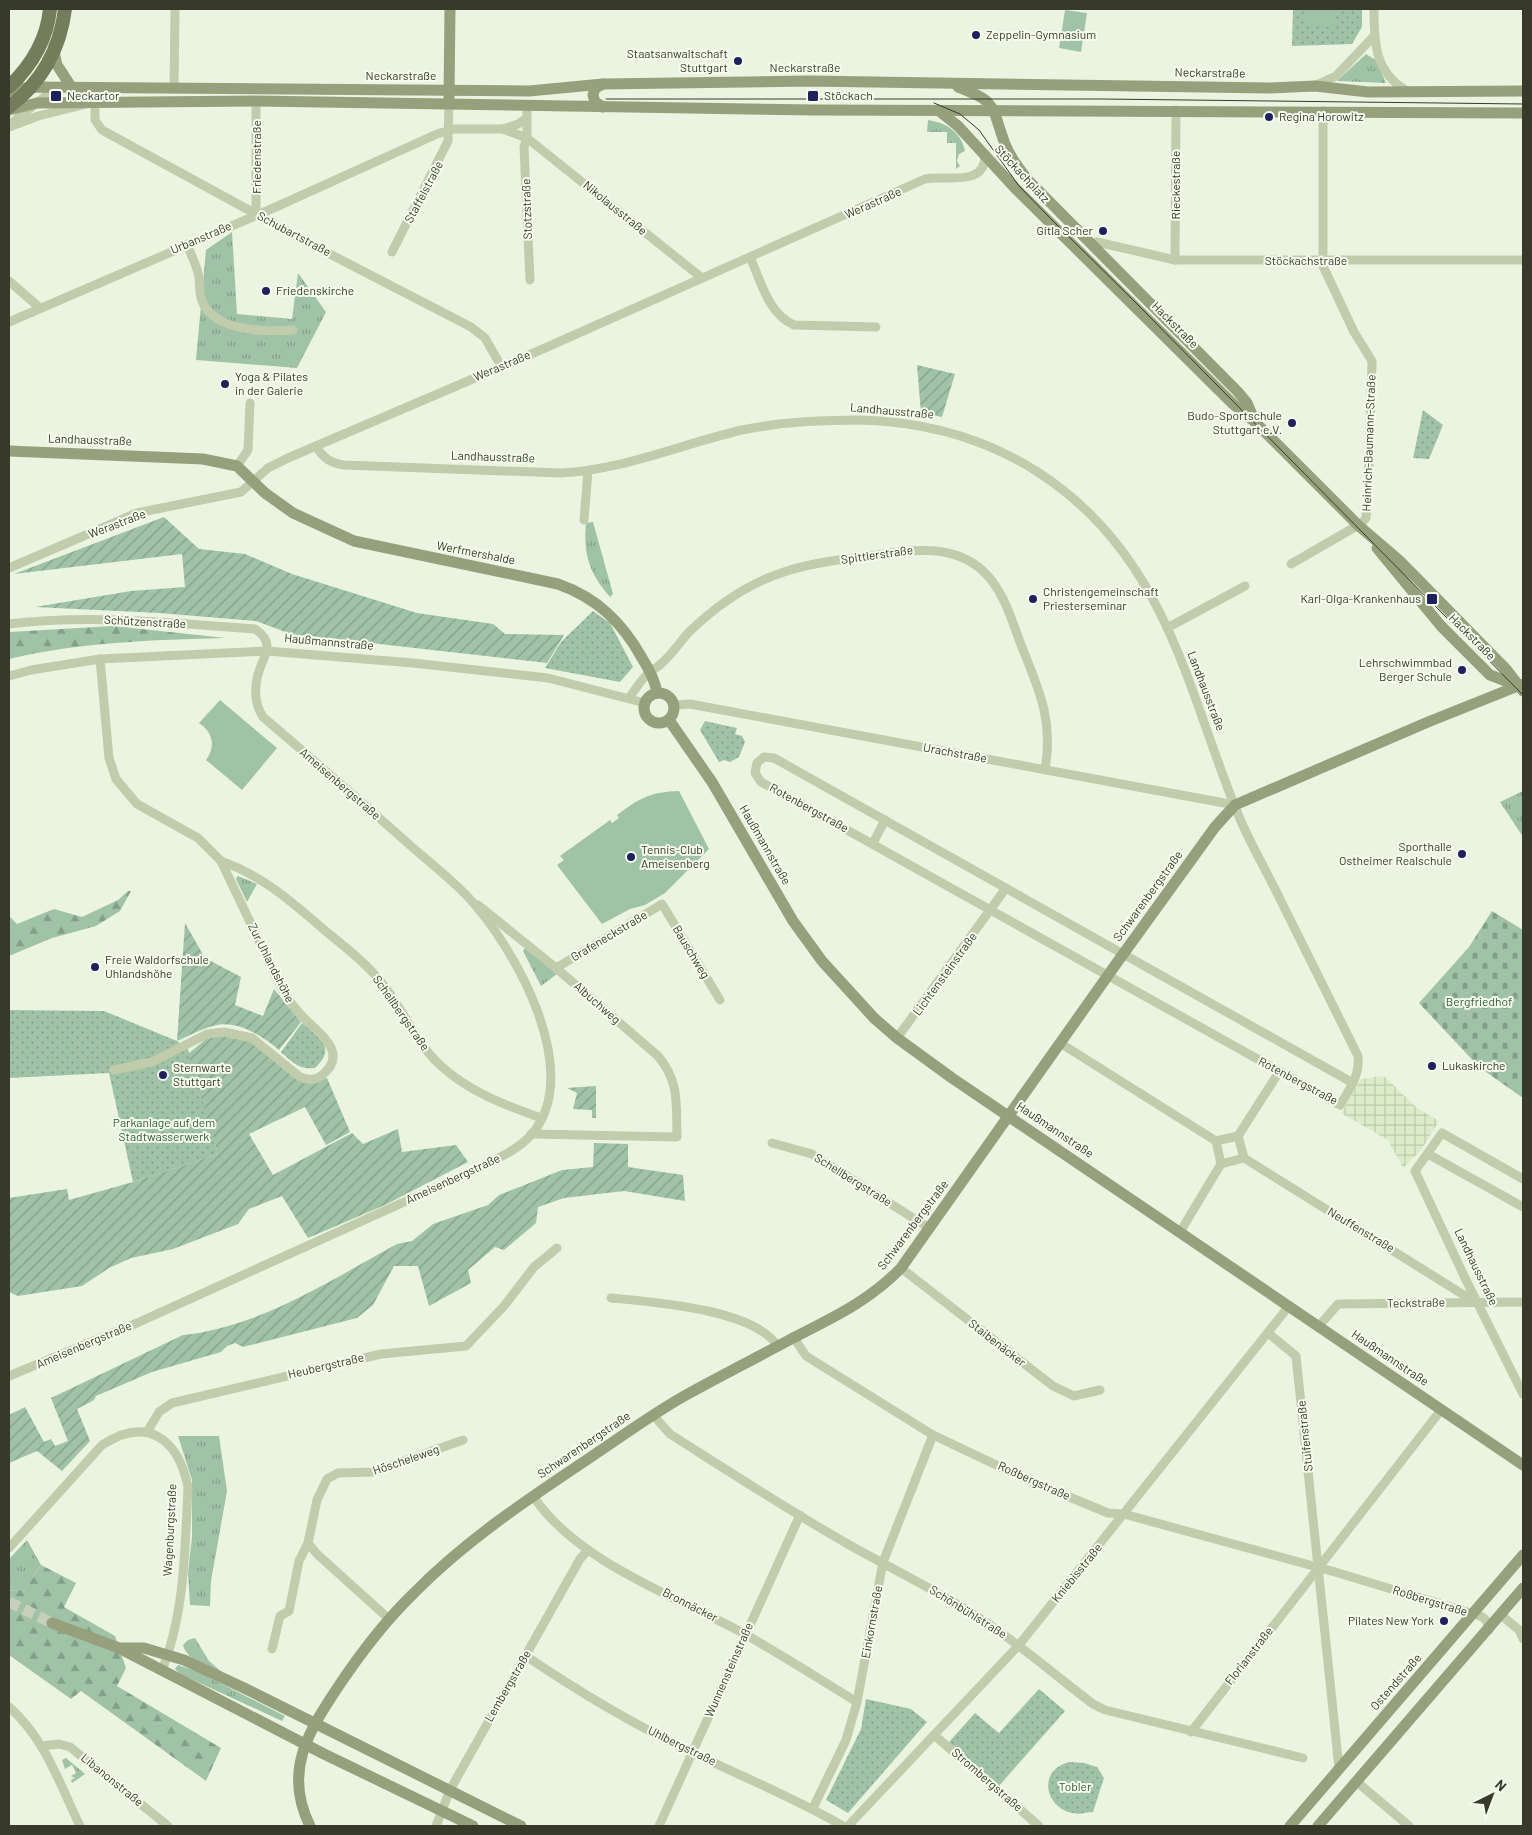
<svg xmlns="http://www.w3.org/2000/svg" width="1532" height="1835" viewBox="0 0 1532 1835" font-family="Barlow,sans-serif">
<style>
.grass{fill:url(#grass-tufts)}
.forest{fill:url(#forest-firs)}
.cemetery{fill:url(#cemetery-stones)}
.park{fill:url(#park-dots)}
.garden{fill:url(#garden-furrows)}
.pitch{fill:#a0c3a8}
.plaza{fill:url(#plaza-grid)}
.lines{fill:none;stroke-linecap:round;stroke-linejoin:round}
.secondary-tunnel{stroke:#c7cfbd;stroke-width:11;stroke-dasharray:11 5.5;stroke-linecap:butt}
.street{stroke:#c1ccac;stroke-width:9}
.secondary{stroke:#97a07d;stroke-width:11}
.primary{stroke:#757c5c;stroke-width:14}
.tram{stroke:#373a2b;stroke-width:1}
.poi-dot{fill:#1f215d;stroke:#f5fbed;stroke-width:2}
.labels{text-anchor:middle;stroke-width:4;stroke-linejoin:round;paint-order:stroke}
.poi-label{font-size:12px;fill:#373a2b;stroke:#f5fbed;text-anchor:start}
.street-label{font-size:12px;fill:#373a2b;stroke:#f5fbed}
.park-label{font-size:12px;fill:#2e593a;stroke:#f5fbed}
</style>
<defs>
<pattern id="grass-tufts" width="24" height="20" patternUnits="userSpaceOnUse" patternTransform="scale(1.25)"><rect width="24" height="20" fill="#a0c3a8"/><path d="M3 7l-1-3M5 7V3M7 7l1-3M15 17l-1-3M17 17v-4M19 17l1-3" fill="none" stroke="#839f89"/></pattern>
<pattern id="forest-firs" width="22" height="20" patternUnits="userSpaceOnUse" patternTransform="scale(1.25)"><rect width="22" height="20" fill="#a0c3a8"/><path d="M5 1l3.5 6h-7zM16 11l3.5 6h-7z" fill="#839f89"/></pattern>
<pattern id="cemetery-stones" width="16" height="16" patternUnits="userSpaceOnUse" patternTransform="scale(1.25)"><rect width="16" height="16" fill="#a0c3a8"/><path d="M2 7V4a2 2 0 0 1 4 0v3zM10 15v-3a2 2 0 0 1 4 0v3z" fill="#839f89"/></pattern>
<pattern id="park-dots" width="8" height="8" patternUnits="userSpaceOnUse" patternTransform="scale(1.25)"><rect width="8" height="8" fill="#a0c3a8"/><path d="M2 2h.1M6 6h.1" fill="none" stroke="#839f89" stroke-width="1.8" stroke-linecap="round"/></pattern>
<pattern id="garden-furrows" width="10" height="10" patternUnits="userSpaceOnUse" patternTransform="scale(1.25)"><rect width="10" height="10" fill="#a0c3a8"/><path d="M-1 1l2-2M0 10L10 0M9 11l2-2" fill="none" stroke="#839f89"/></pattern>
<pattern id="plaza-grid" width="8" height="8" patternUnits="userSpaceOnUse" patternTransform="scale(1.25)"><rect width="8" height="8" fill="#dbecc8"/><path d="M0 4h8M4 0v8" fill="none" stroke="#bdcbac"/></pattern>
</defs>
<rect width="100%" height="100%" fill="#ebf4e1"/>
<!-- grass -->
<g class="grass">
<path d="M1366,54L1376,60L1386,83L1337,81Z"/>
<path d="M928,120C947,123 961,132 965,151L959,154L957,161L960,166L956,169V143H947V132H927Z"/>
<path d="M232,232L237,314L292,319L298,273L326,312L297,368L196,360L206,250Z"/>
<path d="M593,522L613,594L610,597C589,573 583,554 586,523Z"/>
<path d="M1523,791V837L1500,802Z"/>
<path d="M238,876L257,884L247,902L236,879Z"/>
<path d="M525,948L557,974L541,986L523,951Z"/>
<path d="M178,1436H219L227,1491L211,1581L210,1606L190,1605L188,1573L192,1537V1480Z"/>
<path d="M27,1540L41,1565L25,1589L9,1591V1559Z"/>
<path d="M195,1638L209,1661L224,1674C210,1667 187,1661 183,1645L188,1640Z"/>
<path d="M178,1665L196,1671L285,1716L282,1721L180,1674L175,1669Z"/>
<path d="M66,1758L85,1774L72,1783L71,1780L75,1778L71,1776L76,1773L72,1765L65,1769L62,1760Z"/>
</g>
<!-- forest -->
<g class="forest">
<path d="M113,626L226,638C152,640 80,642 9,659V632Z"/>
<path d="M128,891H131L120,911L96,926L52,938L9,956V916L17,924L54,909L82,917L118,900Z"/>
<path d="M41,1565L76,1583L64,1607L115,1636L126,1668L117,1686L221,1748L206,1781L81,1691L71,1699L9,1655V1591L25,1589Z"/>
</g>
<!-- cemetery -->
<path class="cemetery" d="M1492,911L1523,930V1098L1479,1067L1419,1003L1469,947Z"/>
<!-- park -->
<g class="park">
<path d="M1293,9H1362V27L1352,44L1292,46Z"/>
<path d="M1423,410L1443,425L1429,459L1413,458Z"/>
<path d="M593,611L610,623L633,667L620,682L545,668L561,642Z"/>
<path d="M705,721L737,728L735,734L742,736L745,742L739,757L730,762L724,760L719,762L700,730Z"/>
<path d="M9,1010L104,1011L177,1041L188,1049L218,1154L133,1182L109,1073L9,1078Z"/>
<path d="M302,1023C320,1037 337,1048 315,1068C299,1070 292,1062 281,1052Z"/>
<path d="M1039,1689L1065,1711L998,1787L949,1742L975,1713L999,1733Z"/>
<path d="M866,1699L911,1709L927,1722L848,1813L826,1800L861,1729Z"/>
<path d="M1069,1762L1084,1763L1097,1767L1104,1778L1093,1812C1087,1812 1079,1815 1073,1813C1046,1809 1036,1771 1069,1762Z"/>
</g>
<!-- garden -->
<g class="garden">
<path d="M917,365L955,374L942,417L921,413Z"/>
<path d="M164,517L199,549L245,554L292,574L417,613L493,624L505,634L564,635L547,663L291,634L256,621L159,613L35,607L131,591L185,587L182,554L14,574Z"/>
<path d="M185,923L205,958L241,977L235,1005L263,1016L274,989L301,1022L279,1050C263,1036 236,1019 213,1026C201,1029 189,1036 177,1041Z"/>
<path d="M226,1035L251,1041L306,1083L327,1078L350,1132L326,1145L305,1107L249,1134L273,1175L352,1133L363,1144L398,1129L402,1152L456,1145L468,1162L385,1205L308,1238L282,1196L249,1209L238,1224L173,1249L131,1258L109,1268L82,1286L18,1296L9,1292V1198L67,1189L69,1200L133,1182L218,1154L188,1054L206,1039Z"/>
<path d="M596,1086V1118H592V1110L573,1109L577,1093L567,1088Z"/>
<path d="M594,1143L628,1144V1167L683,1175L685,1201L624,1191L564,1198L538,1207L536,1223L504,1250L495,1247L468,1270L471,1283L429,1306L418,1266H394L373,1305L357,1318L243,1347L235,1343L227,1346L221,1352L152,1372L96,1396L94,1400L77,1409L90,1441L62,1471L37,1451L9,1463V1415L25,1407L44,1442L51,1439L55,1446L68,1441L51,1398L183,1335C260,1327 331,1280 397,1244L412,1241L433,1224L488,1205L499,1195L562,1170L593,1167Z"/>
</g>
<!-- pitch -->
<g class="pitch">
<path d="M1304,9L1335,10L1334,27L1303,25Z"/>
<path d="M1065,10L1087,13L1081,52L1059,48Z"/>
<path d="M220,700L277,748L242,790L206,760C216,747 213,732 199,723Z"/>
<path d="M679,791L709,849L665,893L645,905L630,909L602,924L557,865L564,860L560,856L610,820L612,823L619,818L617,815C640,798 650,792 679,791Z"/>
</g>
<!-- plaza -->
<path class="plaza" d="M1381,1076L1385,1077L1417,1108L1439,1121L1421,1150L1403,1168L1388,1140L1341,1113L1361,1079Z"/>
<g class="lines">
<!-- secondary-tunnel -->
<path class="secondary-tunnel" d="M9,1602L52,1623"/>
<!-- street -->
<g class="street">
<path d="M1374,9C1374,44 1375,74 1409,92"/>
<path d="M1316,85L1336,76L1374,36"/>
<path d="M174,89L175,9"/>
<path d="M527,106V138L524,147L530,280"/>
<path d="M14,121L57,87"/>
<path d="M9,127L38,116L95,102V120L102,130L322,250L471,327L485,338L501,366"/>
<path d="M503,129L518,124L527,118"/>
<path d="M256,214V101"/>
<path d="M187,244C191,255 197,266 199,277C200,285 199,294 202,301C214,332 266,332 293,330"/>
<path d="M1091,244L1097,242L1175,260H1523"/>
<path d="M392,252L448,141L449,105"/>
<path d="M750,257C761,281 768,314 794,325L876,327"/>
<path d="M1175,260L1176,110"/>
<path d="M9,281L40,308"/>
<path d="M9,322L278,206L437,134L454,129H503L527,138L702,278"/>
<path d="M316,446C323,458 330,463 344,465L560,473C624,470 681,444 742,430C780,422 821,420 859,420C994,423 1099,491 1159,611C1192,676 1210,747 1238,814C1248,839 1262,863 1274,887C1302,943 1330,999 1358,1056C1360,1075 1350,1089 1340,1105L761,782L755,773L757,763L764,757L774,758L1353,1083"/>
<path d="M237,466L248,450L250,403"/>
<path d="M584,520L588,471"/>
<path d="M1291,564L1362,523L1366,518L1368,496L1372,361L1354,332L1323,266V111"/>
<path d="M9,568L137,513L241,492L268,468L288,458L545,348L925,179C946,175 985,187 985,156"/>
<path d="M9,624C91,614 173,623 255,629C279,645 260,659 257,679C254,693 256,706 263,717C310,757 357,798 403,839C424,858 448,876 468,897C514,946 586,1073 531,1135C517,1151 495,1159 477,1169L137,1323L9,1376"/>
<path d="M1167,628L1245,586"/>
<path d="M100,659L109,758L116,779L137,804L198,838L221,861L281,987C288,999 295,1009 304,1018C320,1034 350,1054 321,1076C314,1081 307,1080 300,1077L252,1038L224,1032L207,1034L152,1062L114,1070"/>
<path d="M9,676L31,670L100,659L267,651L413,663L548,678L645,703"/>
<path d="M629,698C635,690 642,678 650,672C654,668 659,667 662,663C672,654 680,642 689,632C716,606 749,583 784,572C814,562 846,559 877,555C914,549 955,544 984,572C1003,590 1011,618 1020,642C1038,688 1054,719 1045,769"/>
<path d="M675,705L690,704L1235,805"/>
<path d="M873,843L885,820"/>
<path d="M221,861C264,876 294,904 328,933C346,948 366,963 381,982C403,1008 415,1042 440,1065C469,1092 505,1105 541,1118"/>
<path d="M478,905L556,968L658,1056C680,1082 676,1105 677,1137L531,1134"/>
<path d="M556,968L662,904L720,1000"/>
<path d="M897,1038L1006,888"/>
<path d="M1060,1043L1216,1141"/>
<path d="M1238,1136L1244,1158L1221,1164L1216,1141Z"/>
<path d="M1238,1136L1279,1072"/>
<path d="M772,1143L812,1154L929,1228"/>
<path d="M1428,1154L1523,1207"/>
<path d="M1244,1158L1475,1302"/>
<path d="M1523,1179L1442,1133L1415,1171L1465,1278L1523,1394"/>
<path d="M1180,1232L1221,1164"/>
<path d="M901,1268L1053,1386L1074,1396L1100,1390"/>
<path d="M611,1298C652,1302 756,1309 778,1347"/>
<path d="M1319,1326L1338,1304L1523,1302"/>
<path d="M1268,1333L1296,1356L1339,1768"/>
<path d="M794,1338L806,1356L933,1435L1026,1479L1108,1513L1124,1514L1335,1572L1477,1615C1485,1617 1488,1621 1489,1630"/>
<path d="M653,1415L670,1434C730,1472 791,1512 853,1547C896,1571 940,1592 981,1619C1021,1645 1056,1676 1093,1704L1105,1710L1303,1758"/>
<path d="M147,1432L159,1412L172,1403L381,1354L466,1346L504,1306L534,1267L557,1248"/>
<path d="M533,1496C577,1562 675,1596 743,1633C782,1655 819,1679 857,1702"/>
<path d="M9,1548L102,1445C147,1416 178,1438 188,1487C185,1547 185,1613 162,1670"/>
<path d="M1501,1615L1519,1630L1523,1639"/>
<path d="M389,1619L317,1554L308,1543L317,1500L327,1479L338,1473L373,1472L463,1440"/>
<path d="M272,1649L280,1616L289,1611L299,1561L308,1543"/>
<path d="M526,1656C579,1692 635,1725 693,1753C743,1777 795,1798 843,1826"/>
<path d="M9,1707C45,1738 60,1785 80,1826"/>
<path d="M1191,1732L1441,1410"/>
<path d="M934,1735L1039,1826"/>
<path d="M42,1746L59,1744L70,1747L168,1826"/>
<path d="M1357,1782L1409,1826"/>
<path d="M813,1808L846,1740L857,1702L883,1562L933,1435"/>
<path d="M436,1826L450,1790L580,1559L587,1551"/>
<path d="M659,1826L800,1515"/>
<path d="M848,1826L1019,1645L1289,1306"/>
</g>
<!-- secondary -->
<g class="secondary">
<path d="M54,52L57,65L72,88"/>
<path d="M958,87C999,102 991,107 1005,144C1010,157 1019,169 1028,180L1238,392L1247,403L1255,422"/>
<path d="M9,91L31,87L529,91L603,84L809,81L1270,88L1315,86L1368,92L1523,91"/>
<path d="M449,98L450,9"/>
<path d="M603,107L595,102L593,95L595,88L603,84"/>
<path d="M9,110L37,103L256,101L815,110L1523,113"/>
<path d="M938,110L958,126L1015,188L1233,404L1255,422L1359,526L1401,562L1506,669L1523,691"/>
<path d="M9,451L203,459L237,466L265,493L293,513L354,541L558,584C597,598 622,622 642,658C649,669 655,680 657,693"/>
<path d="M1377,548L1441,626L1490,675L1519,686"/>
<circle cx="659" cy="708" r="15"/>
<path d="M669,720L712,782L793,921L822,961L874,1018L897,1038L952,1078L1523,1465"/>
<path d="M52,1623L119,1648L324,1754L473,1826"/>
<path d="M121,1648H144L184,1660L244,1688L521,1826"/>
<path d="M310,1826C283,1772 308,1732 338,1687C360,1654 385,1621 414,1593C465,1541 528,1499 588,1459C621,1437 652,1414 686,1395C722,1375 758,1357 793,1338C834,1317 869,1301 901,1268L1116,964L1215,827L1235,805L1428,722L1523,684"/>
<path d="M1290,1826L1523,1555"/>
<path d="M1318,1826L1523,1588"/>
</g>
<!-- primary -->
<g class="primary">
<path d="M9,87C32,65 47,40 50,9"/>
<path d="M9,107C42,82 60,49 65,9"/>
</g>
<!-- tram -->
<g class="tram">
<path d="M606,99H1102L1523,104"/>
<path d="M934,103L960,114L979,130L1019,186L1052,220L1136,303L1523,695"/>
</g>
</g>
<!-- markers -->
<g class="poi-dot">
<circle cx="976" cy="35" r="5"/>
<circle cx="738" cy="61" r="5"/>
<rect x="50" y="90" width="12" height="12" rx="2.5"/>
<rect x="807" y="90" width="12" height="12" rx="2.5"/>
<circle cx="1269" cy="117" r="5"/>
<circle cx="1103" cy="231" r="5"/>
<circle cx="266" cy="291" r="5"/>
<circle cx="225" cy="384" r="5"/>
<circle cx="1292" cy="423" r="5"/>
<circle cx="1033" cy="599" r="5"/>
<rect x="1426" y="593" width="12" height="12" rx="2.5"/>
<circle cx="1462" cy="670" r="5"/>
<circle cx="1462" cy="854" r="5"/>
<circle cx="631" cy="857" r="5"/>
<circle cx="95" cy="967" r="5"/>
<circle cx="1432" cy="1066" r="5"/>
<circle cx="163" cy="1075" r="5"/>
<circle cx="1444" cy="1621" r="5"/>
</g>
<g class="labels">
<!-- poi labels -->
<g class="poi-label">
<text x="986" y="39">Zeppelin-Gymnasium</text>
<text x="728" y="58" text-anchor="end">Staatsanwaltschaft<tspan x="728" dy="14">Stuttgart</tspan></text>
<text x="67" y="100">Neckartor</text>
<text x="824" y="100">Stöckach</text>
<text x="1279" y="121">Regina Horowitz</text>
<text x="1093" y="235" text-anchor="end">Gitla Scher</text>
<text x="276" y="295">Friedenskirche</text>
<text x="235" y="381">Yoga &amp; Pilates<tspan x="235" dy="14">in der Galerie</tspan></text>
<text x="1282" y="420" text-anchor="end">Budo-Sportschule<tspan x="1282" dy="14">Stuttgart e.V.</tspan></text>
<text x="1043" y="596">Christengemeinschaft<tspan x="1043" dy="14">Priesterseminar</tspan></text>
<text x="1421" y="603" text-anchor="end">Karl-Olga-Krankenhaus</text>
<text x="1452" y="667" text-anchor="end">Lehrschwimmbad<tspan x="1452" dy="14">Berger Schule</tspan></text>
<text x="1452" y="851" text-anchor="end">Sporthalle<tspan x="1452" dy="14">Ostheimer Realschule</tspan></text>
<text x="641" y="854">Tennis-Club<tspan x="641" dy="14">Ameisenberg</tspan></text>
<text x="105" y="964">Freie Waldorfschule<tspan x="105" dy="14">Uhlandshöhe</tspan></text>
<text x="1442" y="1070">Lukaskirche</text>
<text x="173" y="1072">Sternwarte<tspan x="173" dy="14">Stuttgart</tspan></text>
<text x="1434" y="1625" text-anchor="end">Pilates New York</text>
</g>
<!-- street labels -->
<g class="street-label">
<text x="805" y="72">Neckarstraße</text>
<text transform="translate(1210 73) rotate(1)" y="4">Neckarstraße</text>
<text x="401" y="80">Neckarstraße</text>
<text transform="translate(257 157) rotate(-90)" y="4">Friedenstraße</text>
<text transform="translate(1022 174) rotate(47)" y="4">Stöckachplatz</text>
<text transform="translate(1176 185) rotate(-90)" y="4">Rieckestraße</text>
<text transform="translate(424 192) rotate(-62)" y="4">Staffelstraße</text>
<text transform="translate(873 203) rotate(-24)" y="4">Werastraße</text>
<text transform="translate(615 208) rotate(39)" y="4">Nikolausstraße</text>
<text transform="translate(527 209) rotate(-92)" y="4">Stotzstraße</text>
<text transform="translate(294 234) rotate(28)" y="4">Schubartstraße</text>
<text transform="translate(201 238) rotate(-23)" y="4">Urbanstraße</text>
<text x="1306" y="265">Stöckachstraße</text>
<text transform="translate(1175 325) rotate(45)" y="4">Hackstraße</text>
<text transform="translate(502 366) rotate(-23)" y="4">Werastraße</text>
<text transform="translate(892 411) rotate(5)" y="4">Landhausstraße</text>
<text transform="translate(90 440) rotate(2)" y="4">Landhausstraße</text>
<text transform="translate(1369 443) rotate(-88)" y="4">Heinrich-Baumann-Straße</text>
<text transform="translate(493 457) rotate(2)" y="4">Landhausstraße</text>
<text transform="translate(117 524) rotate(-21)" y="4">Werastraße</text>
<text transform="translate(476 553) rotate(11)" y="4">Werfmershalde</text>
<text transform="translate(877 555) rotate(-8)" y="4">Spittlerstraße</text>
<text transform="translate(145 622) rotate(3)" y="4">Schützenstraße</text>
<text transform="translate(1472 637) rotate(45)" y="4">Hackstraße</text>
<text transform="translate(329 642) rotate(5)" y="4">Haußmannstraße</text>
<text transform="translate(1206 691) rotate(69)" y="4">Landhausstraße</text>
<text transform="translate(955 753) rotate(10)" y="4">Urachstraße</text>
<text transform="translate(340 784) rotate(41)" y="4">Ameisenbergstraße</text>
<text transform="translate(809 808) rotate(29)" y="4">Rotenbergstraße</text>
<text transform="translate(765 845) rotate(60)" y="4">Haußmannstraße</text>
<text transform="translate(1148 896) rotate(-54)" y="4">Schwarenbergstraße</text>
<text transform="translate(609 936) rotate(-31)" y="4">Grafeneckstraße</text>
<text transform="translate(691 952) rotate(59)" y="4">Bauschweg</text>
<text transform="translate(271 963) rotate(63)" y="4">Zur Uhlandshöhe</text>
<text transform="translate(945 974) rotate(-54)" y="4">Lichtensteinstraße</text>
<text transform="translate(597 1003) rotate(41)" y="4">Albuchweg</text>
<text transform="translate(401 1013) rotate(55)" y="4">Schellbergstraße</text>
<text transform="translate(1298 1081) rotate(28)" y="4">Rotenbergstraße</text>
<text transform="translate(1055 1130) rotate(34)" y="4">Haußmannstraße</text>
<text transform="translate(453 1179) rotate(-25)" y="4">Ameisenbergstraße</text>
<text transform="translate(853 1180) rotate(32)" y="4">Schellbergstraße</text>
<text transform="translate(913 1225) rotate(-53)" y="4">Schwarenbergstraße</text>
<text transform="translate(1361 1230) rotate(31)" y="4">Neuffenstraße</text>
<text transform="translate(1476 1267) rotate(64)" y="4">Landhausstraße</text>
<text transform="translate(1416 1303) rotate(-1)" y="4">Teckstraße</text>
<text transform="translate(997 1343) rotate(38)" y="4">Staibenäcker</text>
<text transform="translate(84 1345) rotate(-23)" y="4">Ameisenbergstraße</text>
<text transform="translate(1390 1358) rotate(34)" y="4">Haußmannstraße</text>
<text transform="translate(326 1366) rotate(-13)" y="4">Heubergstraße</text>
<text transform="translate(1305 1436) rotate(-96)" y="4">Stuifenstraße</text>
<text transform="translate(584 1445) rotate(-34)" y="4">Schwarenbergstraße</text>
<text transform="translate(406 1460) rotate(-19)" y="4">Höscheleweg</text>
<text transform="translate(1034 1481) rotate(24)" y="4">Roßbergstraße</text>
<text transform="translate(170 1530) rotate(-87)" y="4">Wagenburgstraße</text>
<text transform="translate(1077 1573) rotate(-51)" y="4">Kniebisstraße</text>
<text transform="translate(1430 1601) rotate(17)" y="4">Roßbergstraße</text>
<text transform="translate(690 1605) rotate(27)" y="4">Bronnäcker</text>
<text transform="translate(968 1612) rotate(32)" y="4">Schönbühlstraße</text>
<text transform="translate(872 1622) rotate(-80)" y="4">Einkornstraße</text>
<text transform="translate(1249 1656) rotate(-52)" y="4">Florianstraße</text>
<text transform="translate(729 1670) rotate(-66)" y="4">Wunnensteinstraße</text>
<text transform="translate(1396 1682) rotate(-49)" y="4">Ostendstraße</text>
<text transform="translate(508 1686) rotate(-60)" y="4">Lembergstraße</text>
<text transform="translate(682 1746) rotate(26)" y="4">Uhlbergstraße</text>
<text transform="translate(112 1780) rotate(39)" y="4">Libanonstraße</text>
<text transform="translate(987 1780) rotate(41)" y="4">Strombergstraße</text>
</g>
<!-- park labels -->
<g class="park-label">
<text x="1479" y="1006">Bergfriedhof</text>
<text x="164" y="1127">Parkanlage auf dem<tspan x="164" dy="14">Stadtwasserwerk</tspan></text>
<text x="1075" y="1791">Tobler</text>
</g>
</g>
<!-- border -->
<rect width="1532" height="1835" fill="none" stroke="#373a2b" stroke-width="20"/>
<!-- north arrow -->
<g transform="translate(1492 1795) rotate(42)" stroke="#f5fbed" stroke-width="4" paint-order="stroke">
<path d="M0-4L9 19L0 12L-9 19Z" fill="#373a2b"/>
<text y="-8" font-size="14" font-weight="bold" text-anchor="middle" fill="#373a2b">N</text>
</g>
</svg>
